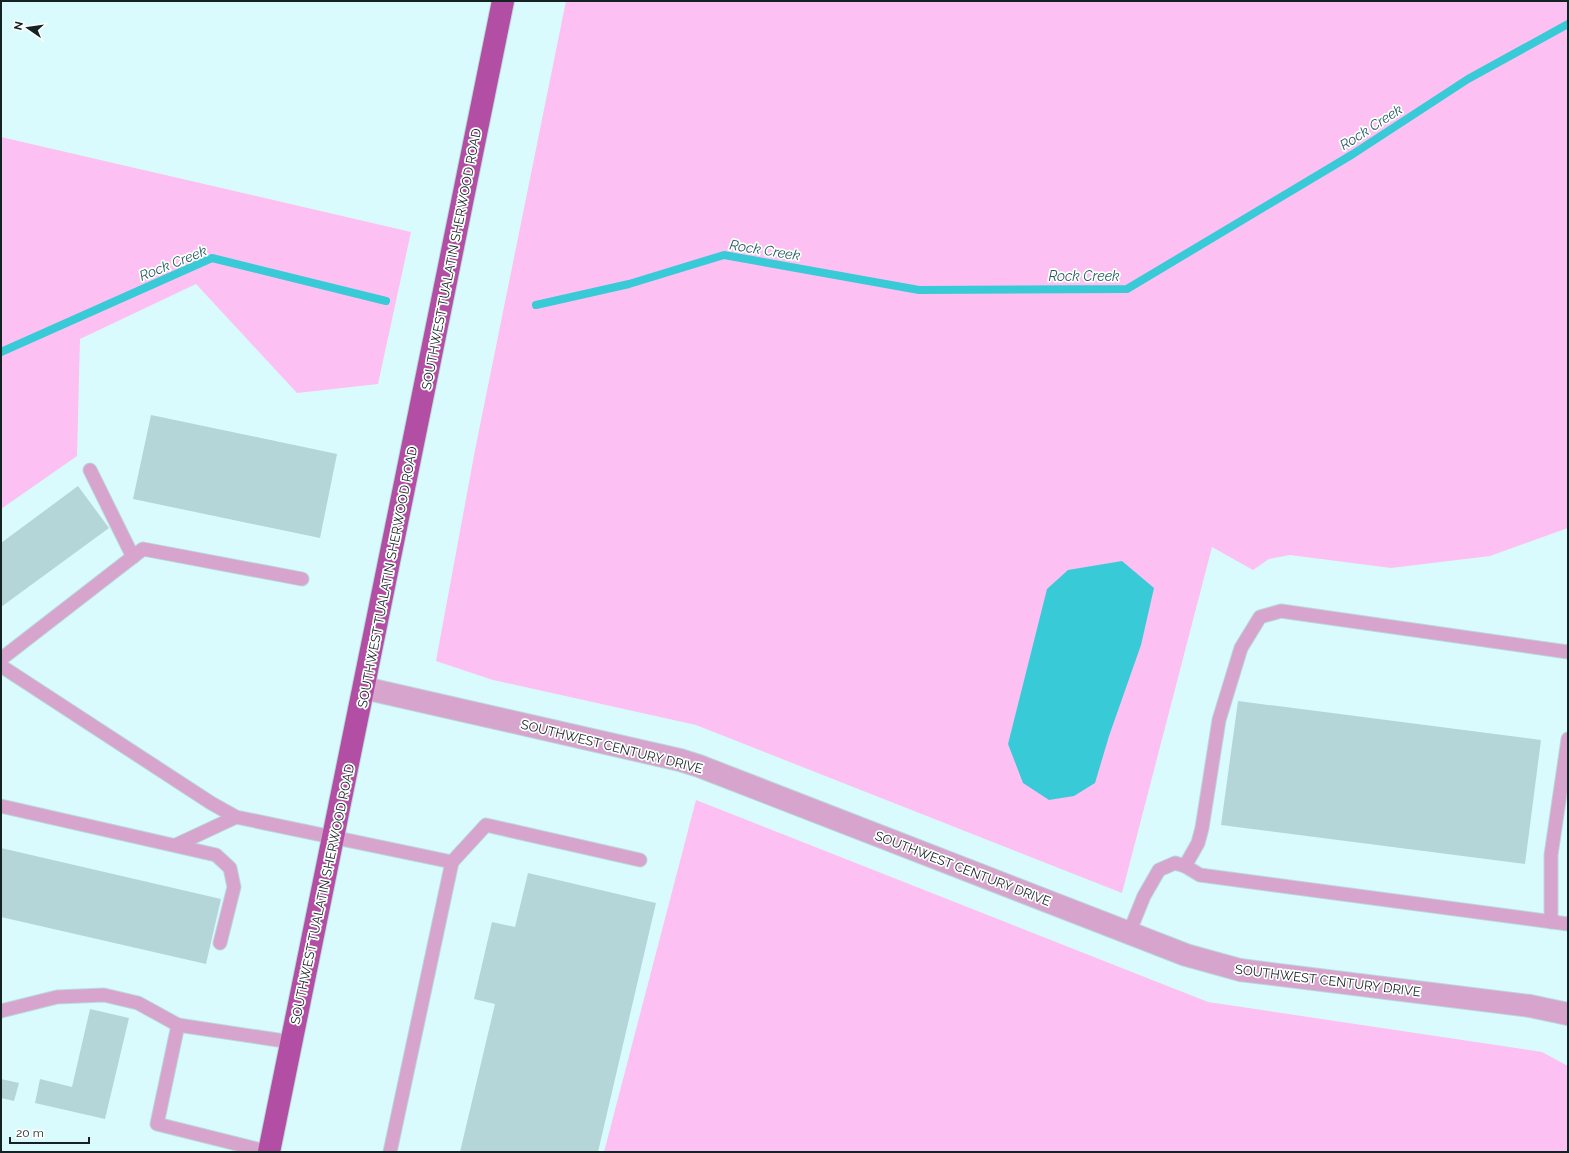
<svg xmlns="http://www.w3.org/2000/svg" width="1569" height="1153" viewBox="0 0 1569 1153" font-family="Raleway,sans-serif">
<style>
.green{fill:#fdc0f2}
.water{fill:#39cad7}
.lines{fill:none;stroke-linecap:round;stroke-linejoin:round}
.stream{stroke:#39cad7;stroke-width:8}
.building{fill:#b4d6d9}
.service-casing{stroke:#bad8db;stroke-width:15}
.tertiary-casing{stroke:#bad8db;stroke-width:24}
.trunk-casing{stroke:#bad8db;stroke-width:24}
.service{stroke:#d7a4cd;stroke-width:13}
.tertiary{stroke:#d7a4cd;stroke-width:22}
.trunk{stroke:#b24ea4;stroke-width:22}
.labels{text-anchor:middle;stroke-width:3.5;stroke-linejoin:round;paint-order:stroke}
.street-label{font-size:13px;fill:#152223;stroke:#fff}
.water-label{font-size:14px;font-style:italic;fill:#245d62;stroke:#fff}
</style>
<rect width="100%" height="100%" fill="#d9fbfe"/>
<!-- green -->
<g class="green">
<path d="M566,1H1568V528L1490,556L1391,568L1290,555L1269,559L1253,570L1212,547L1122,893L696,725L493,680L436,661L475,450Z"/>
<path d="M1,137L411,232L378,384L297,393L196,284L80,339L77,456L1,509Z"/>
<path d="M696,800L1208,1002L1542,1052L1568,1066V1152H604Z"/>
</g>
<!-- water -->
<path class="water" d="M1122,561L1154,588L1141,645L1109,736L1095,783L1074,796L1049,800L1023,783L1008,744L1047,589L1068,570Z"/>
<g class="lines">
<!-- stream -->
<g class="stream">
<path d="M536,305L629,284L724,255L919,290L1127,289L1353,154L1468,79L1568,24"/>
<path d="M1,352L212,258L386,301"/>
</g>
</g>
<!-- building -->
<g class="building">
<path d="M151,415L337,454L320,538L133,499Z"/>
<path d="M78,486L109,528L1,607V543Z"/>
<path d="M1238,701L1541,740L1525,864L1221,825Z"/>
<path d="M1,848L221,899L206,964L1,917Z"/>
<path d="M528,873L656,903L598,1152H460L495,1004L474,999L492,922L515,927Z"/>
<path d="M90,1009L129,1018L105,1119L35,1103L40,1079L72,1087Z"/>
<path d="M1,1079L19,1083L14,1101L1,1098Z"/>
</g>
<g class="lines">
<defs>
<g id="service">
<path d="M90,470L133,557"/>
<path d="M1,659L143,549L302,579"/>
<path d="M1,666L211,803L236,817L452,862L390,1152"/>
<path d="M1,806L216,855L230,868L234,887L220,943"/>
<path d="M176,845L236,817"/>
<path d="M452,862L486,825L640,860"/>
<path d="M1185,866L1198,843L1202,828L1219,720L1241,648L1260,617L1281,611L1568,652"/>
<path d="M1551,922V855L1568,739"/>
<path d="M1129,933L1144,896L1159,870L1175,863L1185,866L1200,875L1568,924"/>
<path d="M1,1011L57,997L104,995L138,1003L178,1025"/>
<path d="M269,1152L157,1124L178,1025L291,1042"/>
</g>
<path id="tertiary" d="M364,688L680,760L699,766L1186,955L1240,970L1530,1006L1568,1014"/>
<path id="trunk" d="M269,1152L503,1"/>
</defs>
<!-- service casing -->
<use href="#service" class="service-casing"/>
<!-- tertiary casing -->
<use href="#tertiary" class="tertiary-casing"/>
<!-- trunk casing -->
<use href="#trunk" class="trunk-casing"/>
<!-- service -->
<use href="#service" class="service"/>
<!-- tertiary -->
<use href="#tertiary" class="tertiary"/>
<!-- trunk -->
<use href="#trunk" class="trunk"/>
</g>
<g class="labels">
<!-- street labels -->
<g class="street-label">
<text transform="translate(451 259) rotate(-79)" y="5">SOUTHWEST TUALATIN SHERWOOD ROAD</text>
<text transform="translate(387 577) rotate(-79)" y="5">SOUTHWEST TUALATIN SHERWOOD ROAD</text>
<text transform="translate(612 746) rotate(14)" y="5">SOUTHWEST CENTURY DRIVE</text>
<text transform="translate(963 868) rotate(21)" y="5">SOUTHWEST CENTURY DRIVE</text>
<text transform="translate(322 894) rotate(-78)" y="5">SOUTHWEST TUALATIN SHERWOOD ROAD</text>
<text transform="translate(1328 980) rotate(7)" y="5">SOUTHWEST CENTURY DRIVE</text>
</g>
<!-- water labels -->
<g class="water-label">
<text transform="translate(1371 127) rotate(-33)" y="5">Rock Creek</text>
<text transform="translate(765 250) rotate(9)" y="5">Rock Creek</text>
<text transform="translate(173 263) rotate(-22)" y="5">Rock Creek</text>
<text x="1084" y="281">Rock Creek</text>
</g>
</g>
<!-- border -->
<rect width="1569" height="1153" fill="none" stroke="#152223" stroke-width="4"/>
<!-- north arrow -->
<g transform="translate(28 28) rotate(283)" stroke="#ffffff" stroke-width="3" paint-order="stroke">
<path d="M0-3L7 15L0 10L-7 15Z" fill="#152223"/>
<text y="-6" font-size="11" font-weight="bold" text-anchor="middle" fill="#152223">N</text>
</g>
<!-- scale -->
<path d="M10 1137v6h79v-6" fill="none" stroke="#152223" stroke-width="2"/>
<text x="16" y="1137" font-size="12" fill="#152223" stroke="#ffffff" stroke-width="3" paint-order="stroke">20 m</text>
</svg>
